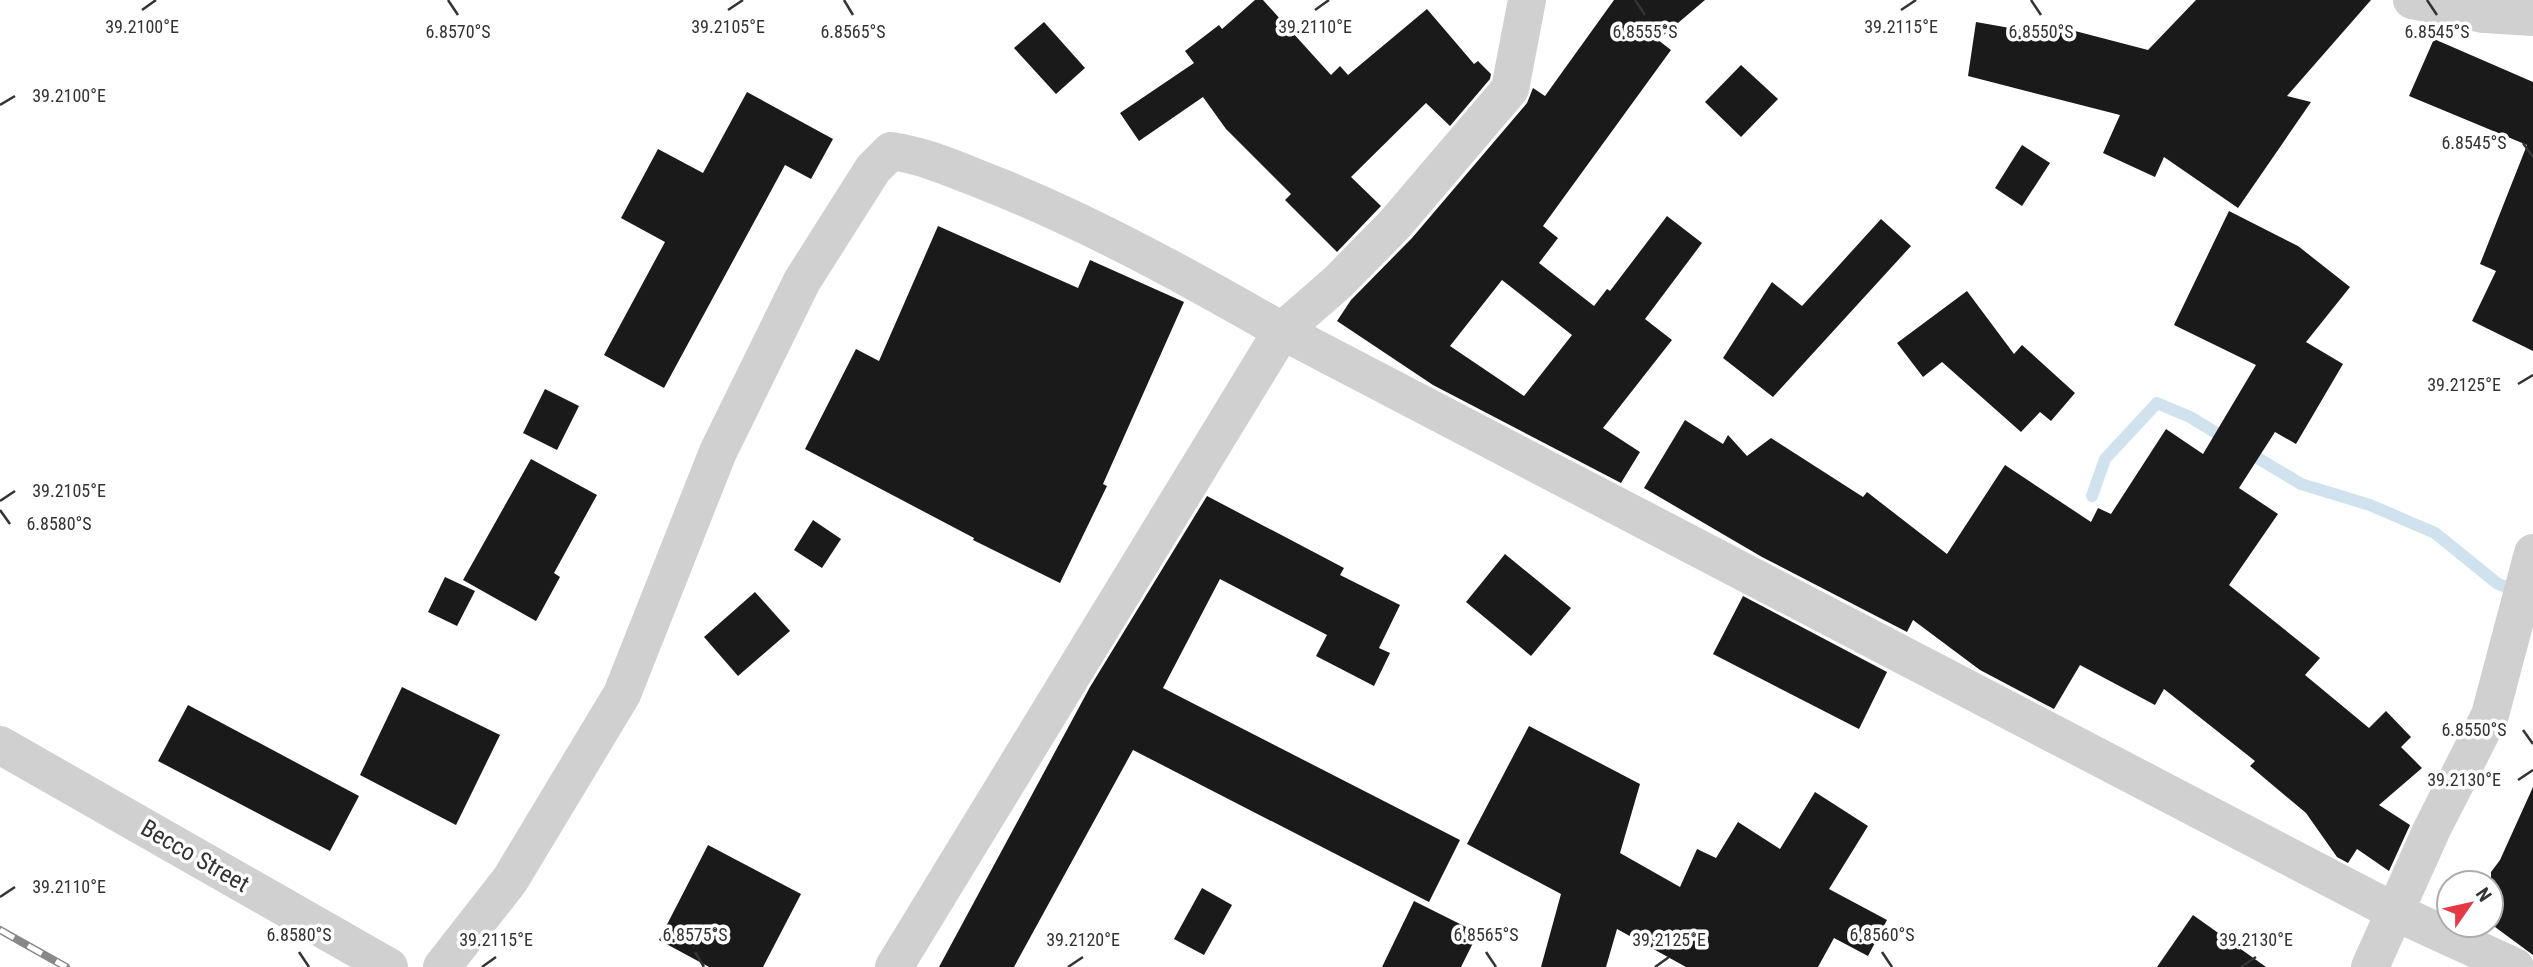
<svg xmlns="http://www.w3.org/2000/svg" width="2533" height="967" viewBox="0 0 2533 967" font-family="'Roboto Condensed',sans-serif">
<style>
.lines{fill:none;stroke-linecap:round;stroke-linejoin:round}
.stream{stroke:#cfe2ee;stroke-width:12}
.building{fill:#1a1a1a;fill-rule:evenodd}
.minor{stroke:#d0d0d0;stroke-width:38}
.rail-casing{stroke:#888;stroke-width:8}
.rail{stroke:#fff;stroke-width:5;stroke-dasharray:16;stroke-linecap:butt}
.ticks{fill:none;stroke:#333;stroke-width:2.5}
.labels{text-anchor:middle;stroke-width:7;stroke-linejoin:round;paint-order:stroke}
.street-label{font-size:24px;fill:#333;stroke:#fff}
.ticks-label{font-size:18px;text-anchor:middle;fill:#333;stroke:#fff;stroke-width:7;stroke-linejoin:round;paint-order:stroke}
</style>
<rect width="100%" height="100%" fill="#fff"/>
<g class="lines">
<!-- stream -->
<g class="stream">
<path d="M2246,451L2301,484L2370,505L2435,533L2498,584L2520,592"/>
<path d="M2092,496L2105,459L2157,403L2190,417L2228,440"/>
</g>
</g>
<!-- building -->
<g class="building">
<path d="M1255,0H1263L1331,75L1340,66L1348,75L1427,9L1474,64L1478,61L1491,74L1490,79L1450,126L1426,103L1351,177L1381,206L1337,252L1285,200L1291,194L1226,129L1203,97L1139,141L1120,113L1194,63L1185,51L1219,25L1222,29Z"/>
<path d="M1614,0H1705L1658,40L1671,50L1543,226L1558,238L1539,263L1594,306L1607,289L1610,291L1667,216L1702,243L1645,319L1672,340L1603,428L1640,452L1621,483L1433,385L1337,321L1351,300L1412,238L1527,103L1533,88L1545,96ZM1502,280L1572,335L1524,396L1450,346Z"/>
<path d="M2196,0H2371L2287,96L2311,102L2238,208L2164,157L2155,177L2103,153L2120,115L1968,76L1976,22L2049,35L2052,25L2148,50Z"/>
<path d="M1044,22L1085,68L1056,94L1014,48Z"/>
<path d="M2434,39L2533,82V351L2472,321L2496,271L2480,264L2527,145L2409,96Z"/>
<path d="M1741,65L1778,99L1741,137L1705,102Z"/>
<path d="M747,92L833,139L811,179L785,165L664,388L604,355L665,242L621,218L658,149L703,173Z"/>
<path d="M2022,145L2050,163L2022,206L1995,188Z"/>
<path d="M2229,211L2298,246L2350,287L2306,342L2343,364L2296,444L2275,432L2239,488L2278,514L2229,585L2320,658L2305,675L2369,728L2386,711L2411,737L2401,747L2422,768L2379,805L2410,825L2389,871L2357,849L2348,863L2337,857L2306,813L2250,766L2255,761L2164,689L2155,705L2080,665L2054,709L1980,670L1913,620L1907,632L1762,557L1644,488L1685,420L1723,444L1728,435L1747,456L1771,438L1863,497L1867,492L1947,554L2005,465L2091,522L2098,508L2111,514L2166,429L2203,454L2256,365L2174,325Z"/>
<path d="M1881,219L1911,246L1773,397L1723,358L1772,282L1802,306Z"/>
<path d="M938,226L1078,288L1090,260L1184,302L1103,484L1107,486L1060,583L973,540L974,538L805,449L856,349L879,361Z"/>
<path d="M1967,291L2014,354L2022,345L2075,393L2051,421L2040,412L2021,432L1942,362L1923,377L1897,343Z"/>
<path d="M545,389L579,406L557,450L523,433Z"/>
<path d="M531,459L597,495L554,573L560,577L536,621L463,580Z"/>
<path d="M1207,496L1344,568L1340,575L1400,605L1379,648L1390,653L1374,686L1316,656L1327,635L1220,579L1163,688L1460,840L1429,902L1133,750L1014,967H939L1090,687Z"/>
<path d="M813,520L841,539L822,568L794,550Z"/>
<path d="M1505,554L1571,608L1531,656L1466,602Z"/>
<path d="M445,577L475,591L457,626L428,612Z"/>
<path d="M755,592L790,631L738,676L704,637Z"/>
<path d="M1743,596L1887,672L1859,729L1713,654Z"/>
<path d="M402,687L500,735L456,825L360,775Z"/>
<path d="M188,705L359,796L330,851L158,761Z"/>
<path d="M1529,726L1640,784L1620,853L1680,887L1697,849L1716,858L1738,822L1780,849L1815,792L1868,826L1829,889L1887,920L1868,956L1834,938L1818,967H1686L1617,929L1606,967H1541L1561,894L1467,844Z"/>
<path d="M2533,787V955L2491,924V872L2500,860Z"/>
<path d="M708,845L801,894L763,967H709L659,940Z"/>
<path d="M1202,888L1232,905L1204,955L1174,939Z"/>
<path d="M1414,901L1478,933L1461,967H1382Z"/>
<path d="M2193,915L2266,967H2157Z"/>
</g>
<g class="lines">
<!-- minor -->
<g class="minor">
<path d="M2412,0L2484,14L2533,17"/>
<path d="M0,745L389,967"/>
<path d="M442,967L510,880L622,694L718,452L802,281L873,169L891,151C927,156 958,171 992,184C1092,224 1188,277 1282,331L2397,913L2515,967"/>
<path d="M894,967L1282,331L1338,282L1395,224L1510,89L1527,0"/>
<path d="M2370,967L2432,829L2490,715L2533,553"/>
</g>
<defs>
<path id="rail" d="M0,930L66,967"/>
</defs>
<!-- rail casing -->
<use href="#rail" class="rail-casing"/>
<!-- rail -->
<use href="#rail" class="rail"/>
</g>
<!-- ticks -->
<path class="ticks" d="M448,0L458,15M844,0L853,15M1635,0L1645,15M2031,0L2041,15M2427,0L2437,15M142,10L156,0M728,10L743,0M1315,10L1329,0M1901,10L1916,0M0,105L15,96M2523,143L2533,157M2518,384L2533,375M0,501L15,491M0,510L10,524M2523,730L2533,744M2518,780L2533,770M0,897L15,887M299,952L309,967M695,952L704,967M1486,952L1496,967M1882,952L1892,967M482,967L496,957M1068,967L1083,957M1655,967L1669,957M2241,967L2256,957"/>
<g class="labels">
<!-- street labels -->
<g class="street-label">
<text transform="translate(195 856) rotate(30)" y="8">Becco Street</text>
</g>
</g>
<g class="ticks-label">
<text x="1901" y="33">39.2115°E</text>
<text x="142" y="33">39.2100°E</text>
<text x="728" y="33">39.2105°E</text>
<text x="1315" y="33">39.2110°E</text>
<text x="458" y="38">6.8570°S</text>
<text x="853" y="38">6.8565°S</text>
<text x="1645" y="38">6.8555°S</text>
<text x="2041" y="38">6.8550°S</text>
<text x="2437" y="38">6.8545°S</text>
<text x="69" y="102">39.2100°E</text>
<text x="2474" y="149">6.8545°S</text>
<text x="2464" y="391">39.2125°E</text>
<text x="69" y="497">39.2105°E</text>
<text x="59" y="530">6.8580°S</text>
<text x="2474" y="736">6.8550°S</text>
<text x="2464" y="786">39.2130°E</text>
<text x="69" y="893">39.2110°E</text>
<text x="299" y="941">6.8580°S</text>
<text x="695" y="941">6.8575°S</text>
<text x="1486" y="941">6.8565°S</text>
<text x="1882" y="941">6.8560°S</text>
<text x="496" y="946">39.2115°E</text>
<text x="1083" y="946">39.2120°E</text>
<text x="1669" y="946">39.2125°E</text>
<text x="2256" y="946">39.2130°E</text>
</g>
<!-- north arrow -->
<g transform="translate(2470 904) rotate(56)"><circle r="33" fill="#ffffff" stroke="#adadad" stroke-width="2"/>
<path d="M0-5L12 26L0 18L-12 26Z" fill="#e63946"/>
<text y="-10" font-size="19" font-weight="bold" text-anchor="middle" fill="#333333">N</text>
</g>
</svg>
